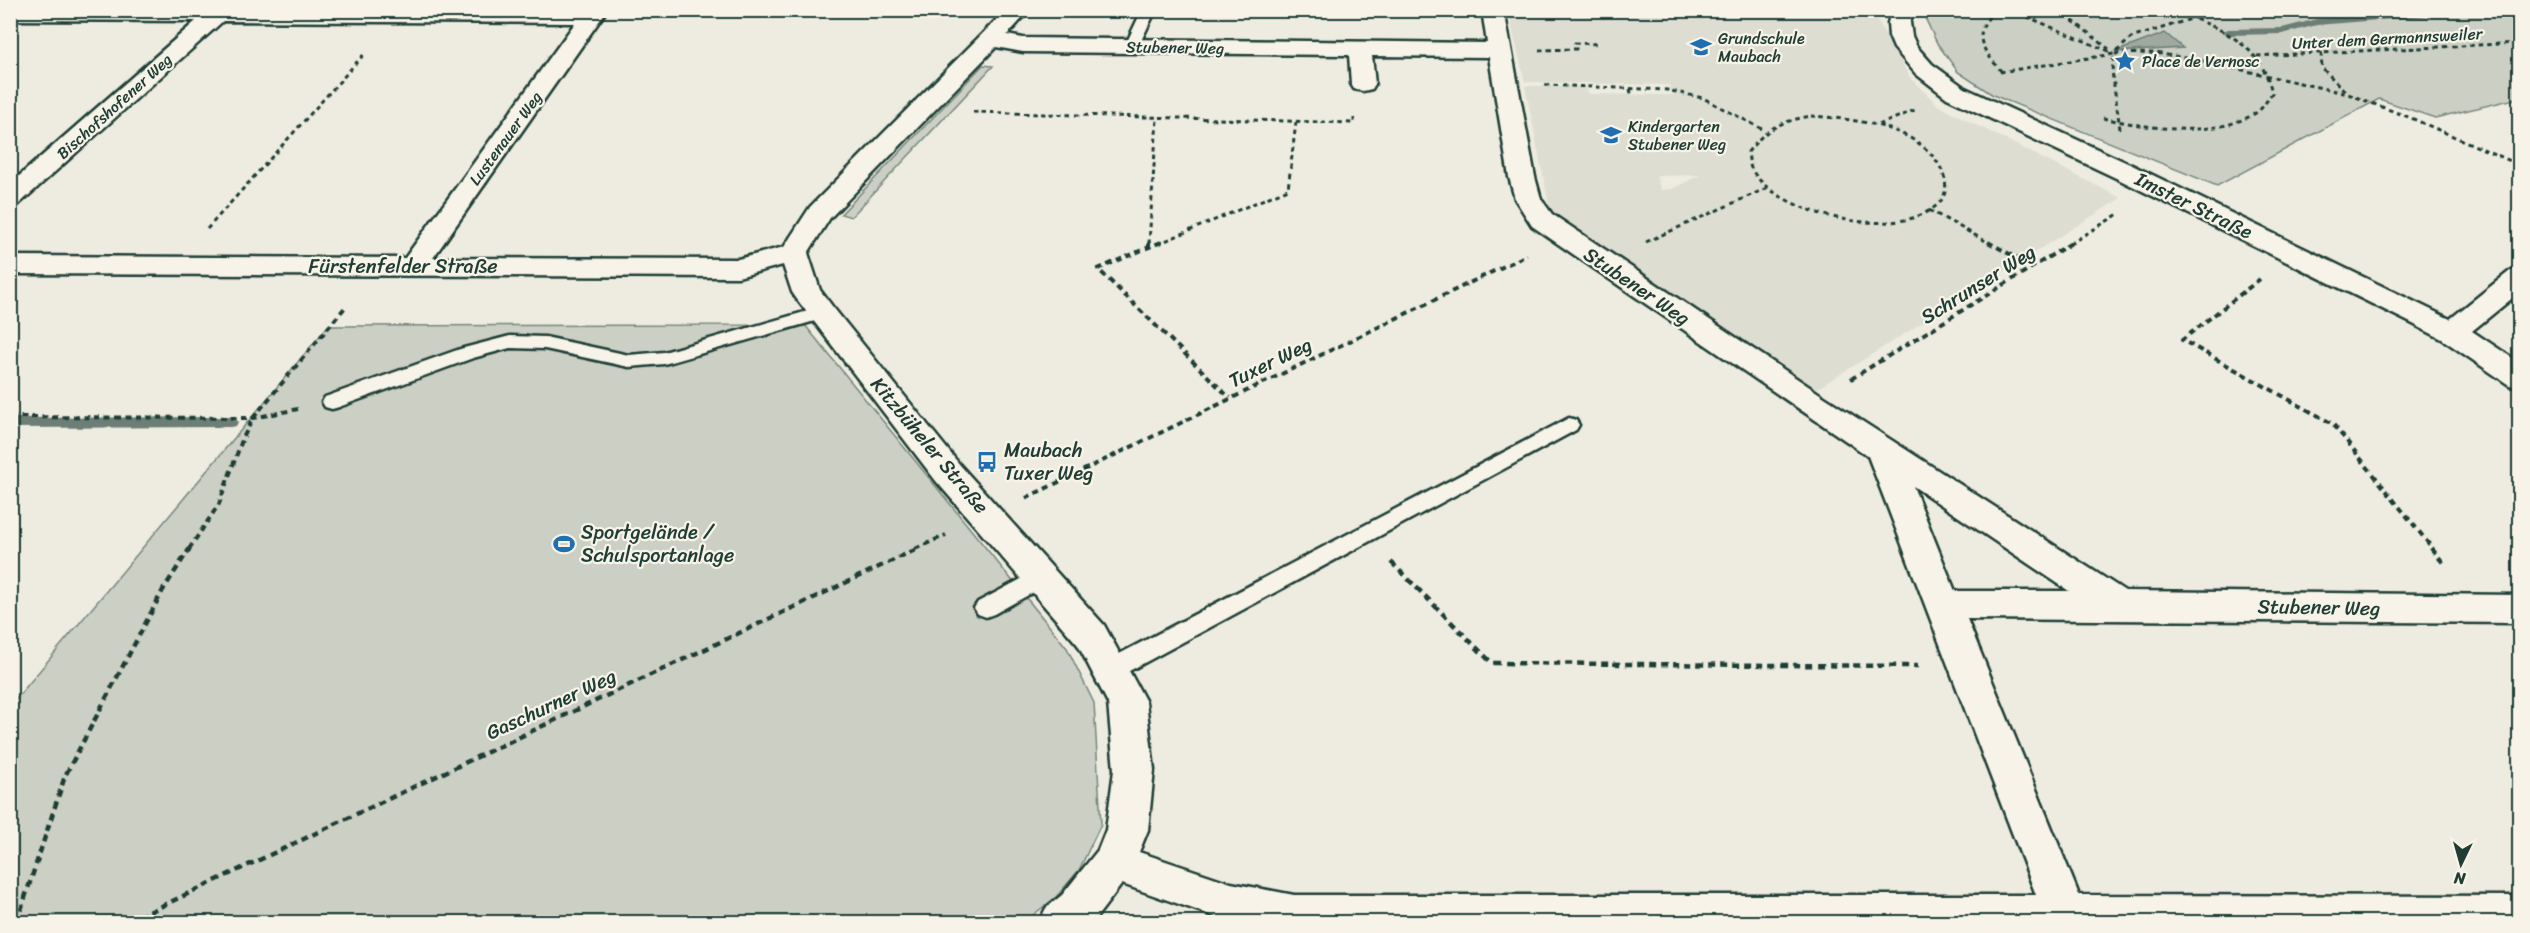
<svg xmlns="http://www.w3.org/2000/svg" width="2530" height="933" viewBox="0 0 2530 933" font-family="Sriracha,sans-serif">
<style>
.built{fill:#ddddd2;fill-rule:evenodd}
.green{fill:#cccfc4;stroke:#76867c;stroke-width:1.5}
.water{fill:#9fa99f;stroke:#6c7e74;stroke-width:1.5}
.lines{fill:none;stroke-linecap:round;stroke-linejoin:round}
.stream{fill:#6c7e74;fill-rule:evenodd}
.service-casing{stroke:#1f3d34;stroke-width:5}
.minor-casing{stroke:#1f3d34;stroke-width:5}
.path-far2{stroke:#1f3d34;stroke-width:3;stroke-dasharray:4.5 4;stroke-linecap:butt}
.path-far1{stroke:#1f3d34;stroke-width:4;stroke-dasharray:6 4.5;stroke-linecap:butt}
.path{stroke:#1f3d34;stroke-width:4.5;stroke-dasharray:7 5;stroke-linecap:butt}
.service{fill:#f7f3e8;fill-rule:evenodd}
.minor{fill:#f7f3e8;fill-rule:evenodd}
.labels{text-anchor:middle;stroke-width:4.5;stroke-linejoin:round;paint-order:stroke}
.far-poi-label{font-size:16px;fill:#1f3d34;stroke:#f7f3e8;text-anchor:start}
.far-street-label{font-size:16px;fill:#1f3d34;stroke:#f7f3e8}
.street-label{font-size:20px;fill:#1f3d34;stroke:#f7f3e8}
.poi-label{font-size:20px;fill:#1f3d34;stroke:#f7f3e8;text-anchor:start}
</style>
<rect width="100%" height="100%" fill="#eeece1"/>
<filter id="ink" filterUnits="userSpaceOnUse"><feTurbulence type="fractalNoise" baseFrequency=".0167" numOctaves="2"/><feDisplacementMap in="SourceGraphic" scale="12" xChannelSelector="R" yChannelSelector="G"/><feConvolveMatrix kernelMatrix="1 2 1 2 8 2 1 2 1" color-interpolation-filters="sRGB"/></filter>
<g filter="url(#ink)">
<!-- built -->
<path class="built" d="M1508,11H1872L1911,79L1939,106L2121,198L1807,395L1598,252L1603,247L1550,210L1525,86H1582L1586,88L1589,94L1673,95L1669,85L1525,82ZM1700,175L1672,189L1661,190L1657,179V176Z"/>
<!-- green -->
<g class="green">
<path d="M1929,10L2519,11V98L2435,118L2379,99L2217,186L1993,95L1958,72L1937,43L1926,20Z"/>
<path d="M983,65L993,66L851,217L841,214Z"/>
<path d="M796,314L1067,648L1094,703L1101,824L1079,870L1056,897L1024,922H11V705L328,326L757,325Z"/>
</g>
<!-- water -->
<path class="water" d="M2165,33L2183,48L2115,52Z"/>
<g class="lines">
<!-- stream -->
<g class="stream">
<path d="M2416,10H2468L2463,13L2317,25L2282,34L2228,35L2222,32L2228,29L2282,28L2317,19Z"/>
<path d="M230,417L236,418L238,422L236,426L230,427L10,428V418Z"/>
</g>
<defs>
<g id="service">
<path d="M1142,10L1155,12L1137,49H1127L1125,46Z"/>
<path d="M822,307L829,309L831,313L829,317L664,364L629,367L545,349L510,348L473,358L339,407L332,409L325,407L322,402L325,397L460,349L510,336L545,337L629,355L664,352Z"/>
<path d="M1569,418L1576,420L1579,425L1576,430L1118,677L1110,680L1102,677L1098,670L1102,663Z"/>
<path d="M1042,568L1050,571L1053,577L1050,583L994,614L986,617L978,614L974,608L978,602Z"/>
</g>
<g id="minor">
<path d="M10,10H607L433,258L738,259L784,247L810,207L1006,10H1030L1007,35L1023,38L1487,43L1482,10H1504L1535,177L1541,199L1552,214L1823,396L2125,591L2520,595V623L1967,619L2079,895L2520,896V922H1230L1122,884L1093,922H1039L1046,908L1062,895L1098,850L1106,830L1114,770L1108,703L1078,645L936,481L796,298L792,292L783,265L738,277L10,274V256L405,258L575,23L223,21L19,204L10,206V184L196,21L10,20ZM996,47L1023,52L1349,55L1351,84L1354,89L1363,91L1372,89L1375,84L1372,56L1489,57L1509,177L1515,199L1532,226L1868,456L2036,895H1294L1231,883L1139,852L1148,830L1154,770L1146,702L1104,625L960,465L832,306L820,290L808,253L830,218ZM1913,486L2069,591H1955Z"/>
<path d="M1891,10H1913L1910,23L1912,36L1917,47L1932,64L1965,88L2134,166L2450,319L2510,271L2520,268V292L2472,331L2520,363V388L2509,385L2442,339L2411,323L2116,178L1947,98L1916,74L1894,48L1889,36L1888,23Z"/>
</g>
</defs>
<!-- service casing -->
<use href="#service" class="service-casing"/>
<!-- minor casing -->
<use href="#minor" class="minor-casing"/>
<!-- path-far2 -->
<g class="path-far2">
<path d="M1995,10C1971,36 1981,47 2001,71"/>
<path d="M2011,10L2113,53"/>
<path d="M2059,10L2109,49"/>
<path d="M1539,50L1576,49L1575,43L1599,44"/>
<path d="M2321,53L2322,68L2347,93"/>
<path d="M2257,56L2520,43"/>
<path d="M2000,72L2114,54L2131,38L2194,18L2242,10"/>
<path d="M1545,85L1667,90L1703,98L1764,130"/>
<path d="M1630,89L1632,97"/>
<path d="M973,112L1354,123V118"/>
<path d="M1811,116C1855,119 1924,126 1943,173C1947,183 1947,195 1939,203C1900,243 1779,216 1752,170C1749,165 1749,158 1748,152C1766,128 1782,121 1811,116Z"/>
<path d="M2103,118C2149,128 2211,139 2254,114C2262,110 2267,100 2272,93C2261,41 2214,25 2169,10"/>
<path d="M1879,125L1917,109"/>
<path d="M2120,129L2112,71L2114,54L2156,53L2203,61L2348,94L2411,118L2520,165"/>
<path d="M1929,210L1991,244"/>
<path d="M207,229L366,52"/>
<path d="M1646,242L1767,188"/>
<path d="M1149,244L1157,119"/>
<path d="M1158,244L1288,189L1296,122"/>
<path d="M2070,244L2120,213"/>
</g>
<!-- path-far1 -->
<g class="path-far1">
<path d="M1161,242L1098,269L1230,398"/>
<path d="M1988,242L2033,267"/>
<path d="M1149,247V242"/>
<path d="M2260,279L2182,340L2333,424L2433,549"/>
<path d="M1851,379L2073,242"/>
<path d="M10,417L253,418L298,409"/>
<path d="M1026,498L1527,255"/>
<path d="M189,549L219,504L242,440L253,418L347,305"/>
<path d="M915,549L946,535"/>
</g>
<!-- path -->
<g class="path">
<path d="M2431,548L2445,565"/>
<path d="M1391,562L1492,663L1918,666"/>
<path d="M17,922L65,776L163,590L190,548"/>
<path d="M128,922L919,548"/>
</g>
<!-- service -->
<use href="#service" class="service"/>
<!-- minor -->
<use href="#minor" class="minor"/>
</g>
</g>
<!-- icons -->
<defs>
<symbol id="school-bare" viewBox="-9 -9 18 18"><path d="M0-5L7-2L0 1L-7-2ZM-4 1L0 2.5L4 1V4Q0 6-4 4Z" fill="#1f6fb2" stroke="#f7f3e8" stroke-width="2.5" paint-order="stroke"/></symbol>
<symbol id="sight-bare" viewBox="-9 -9 18 18"><path d="M0-6L1.8-2.2L6-1.7L2.9 1.2L3.7 5.4L0 3.3L-3.7 5.4L-2.9 1.2L-6-1.7L-1.8-2.2Z" fill="#1f6fb2" stroke="#f7f3e8" stroke-width="2.5" paint-order="stroke"/></symbol>
<symbol id="bus-bare" viewBox="-9 -9 18 18"><path d="M-5-6H5V4H4V6H2V4H-2V6H-4V4H-5ZM-3.5-4V0h7V-4ZM-3.5 1.2v1.5H-2V1.2ZM2 1.2v1.5H3.5V1.2Z" fill="#1f6fb2" stroke="#f7f3e8" stroke-width="2.5" paint-order="stroke"/></symbol>
<symbol id="stadium-bare" viewBox="-9 -9 18 18"><path d="M0-5a6.5 5 0 1 0 0 10a6.5 5 0 1 0 0-10ZM-3.5-1.8h7v3.6h-7Z" fill="#1f6fb2" stroke="#f7f3e8" stroke-width="2.5" paint-order="stroke"/></symbol>
</defs>
<g fill-rule="evenodd">
<use href="#school-bare" x="1686" y="32" width="30" height="30"/>
<use href="#sight-bare" x="2110" y="46" width="30" height="30"/>
<use href="#school-bare" x="1596" y="120" width="30" height="30"/>
<use href="#bus-bare" x="972" y="447" width="30" height="30"/>
<use href="#stadium-bare" x="549" y="529" width="30" height="30"/>
</g>
<g class="labels">
<!-- far-poi labels -->
<g class="far-poi-label">
<text x="1718" y="44">Grundschule<tspan x="1718" dy="18">Maubach</tspan></text>
<text x="2142" y="67">Place de Vernosc</text>
<text x="1628" y="132">Kindergarten<tspan x="1628" dy="18">Stubener Weg</tspan></text>
</g>
<!-- far-street labels -->
<g class="far-street-label">
<text transform="translate(2387 38) rotate(-3)" y="6">Unter dem Germannsweiler</text>
<text transform="translate(1175 47) rotate(1)" y="6">Stubener Weg</text>
<text transform="translate(114 106) rotate(-42)" y="6">Bischofshofener Weg</text>
<text transform="translate(505 138) rotate(-54)" y="6">Lustenauer Weg</text>
</g>
<!-- street labels -->
<g class="street-label">
<text transform="translate(2194 205) rotate(26)" y="7">Imster Straße</text>
<text x="403" y="273">Fürstenfelder Straße</text>
<text transform="translate(1978 284) rotate(-32)" y="7">Schrunser Weg</text>
<text transform="translate(1637 286) rotate(34)" y="7">Stubener Weg</text>
<text transform="translate(1270 362) rotate(-26)" y="7">Tuxer Weg</text>
<text transform="translate(930 445) rotate(50)" y="7">Kitzbüheler Straße</text>
<text transform="translate(2319 607) rotate(1)" y="7">Stubener Weg</text>
<text transform="translate(551 704) rotate(-25)" y="7">Gaschurner Weg</text>
</g>
<!-- poi labels -->
<g class="poi-label">
<text x="1004" y="457">Maubach<tspan x="1004" dy="23">Tuxer Weg</tspan></text>
<text x="581" y="539">Sportgelände /<tspan x="581" dy="23">Schulsportanlage</tspan></text>
</g>
</g>
<!-- margin -->
<rect width="2530" height="933" fill="none" stroke="#f7f3e8" stroke-width="36"/>
<rect x="18" y="18" width="2494" height="897" fill="none" stroke="#1f3d34" stroke-width="2" filter="url(#ink)"/>
<!-- north arrow -->
<g transform="translate(2461 864) rotate(185)" stroke="#f7f3e8" stroke-width="4.5" paint-order="stroke">
<path d="M0-4.5L10 22L0 15L-10 22Z" fill="#1f3d34"/>
<text y="-9" font-size="16" font-weight="bold" text-anchor="middle" fill="#1f3d34">N</text>
</g>
</svg>
